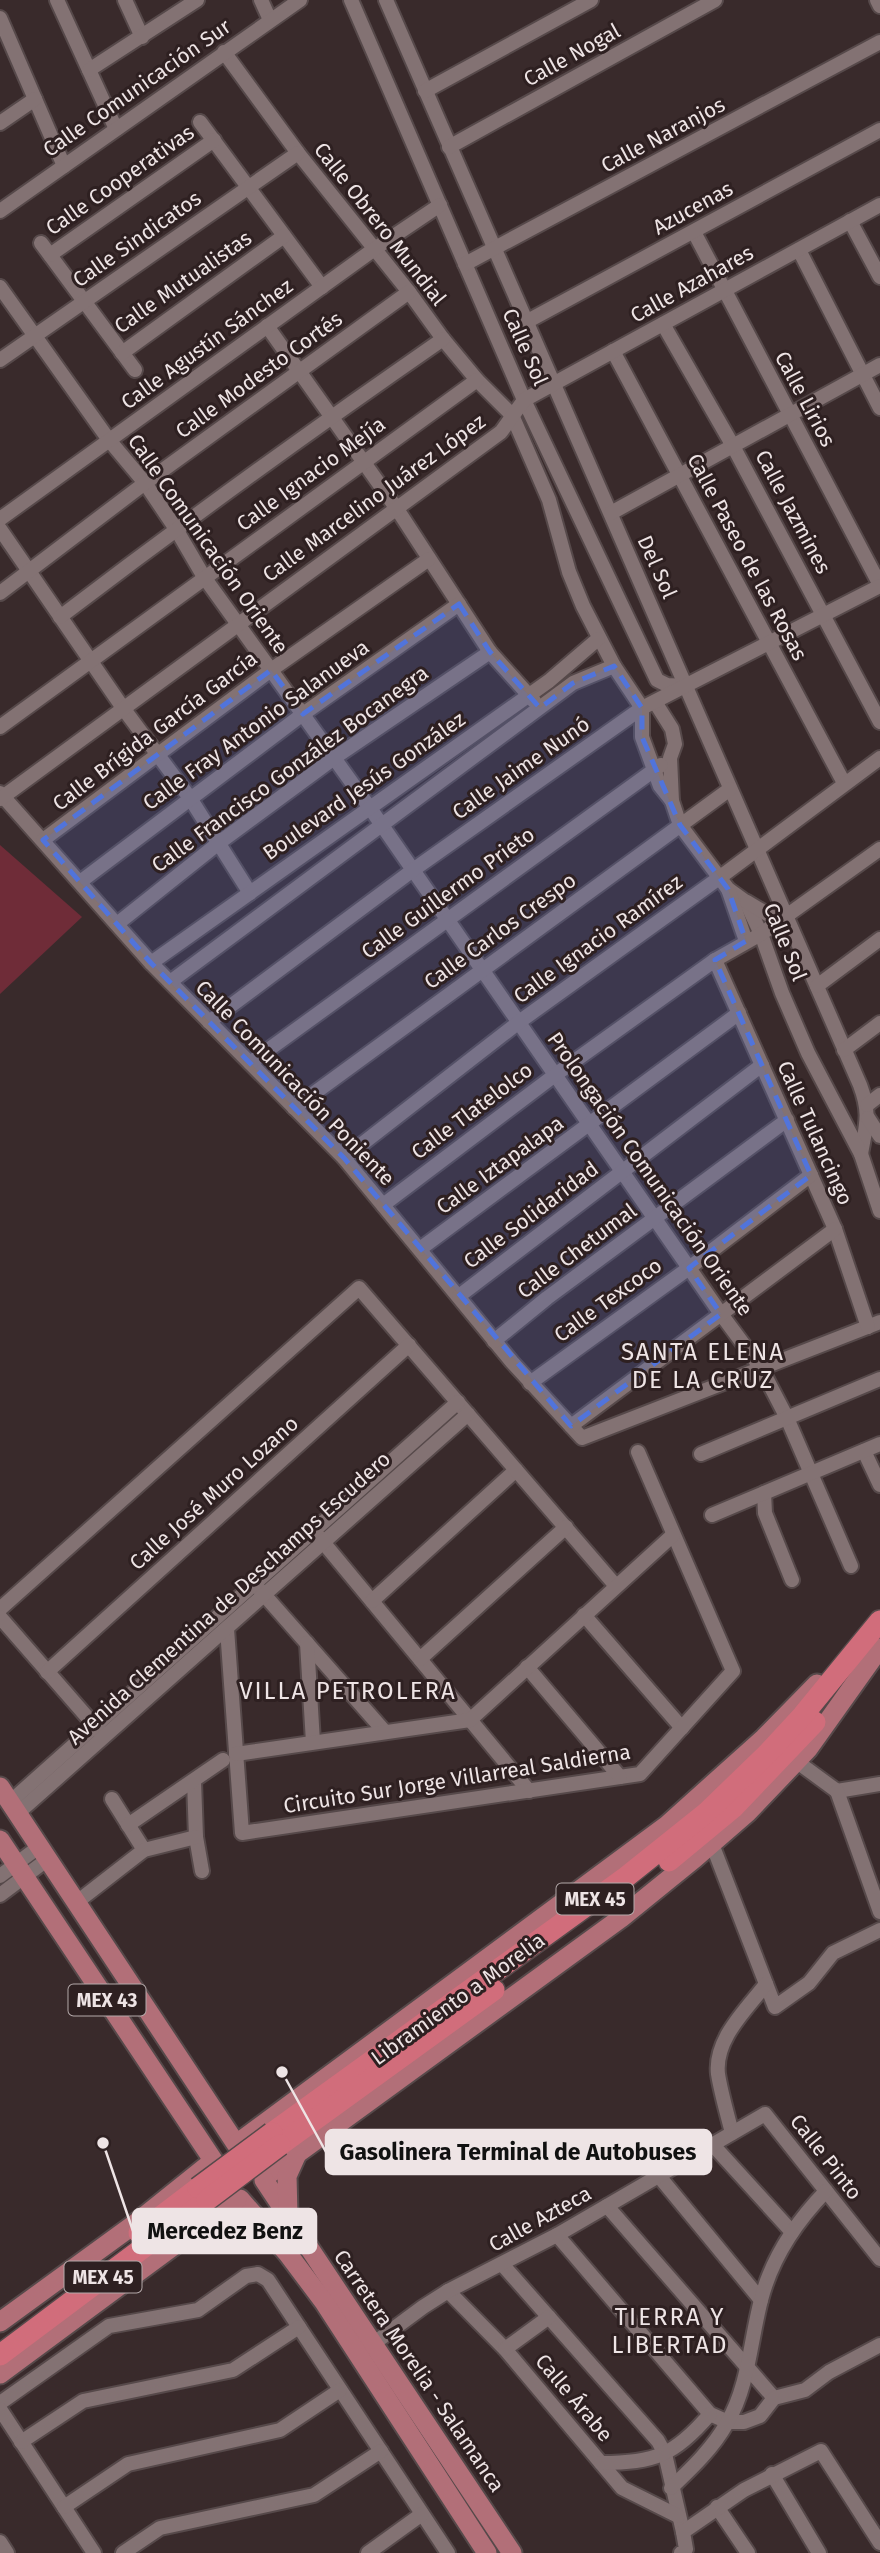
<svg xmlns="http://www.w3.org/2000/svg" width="880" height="2553" viewBox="0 0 880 2553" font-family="'Fira Sans',sans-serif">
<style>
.green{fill:#6f2c38}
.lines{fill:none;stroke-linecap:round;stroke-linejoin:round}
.minor-casing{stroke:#56494a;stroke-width:18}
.major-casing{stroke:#56494a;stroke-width:23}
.highway-casing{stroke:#56494a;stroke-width:24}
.minor{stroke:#837273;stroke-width:14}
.major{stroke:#b26f78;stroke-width:19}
.highway{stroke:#d16d7b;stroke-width:21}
.highway-bridge-casing{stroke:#56494a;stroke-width:24;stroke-linecap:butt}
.highway-bridge{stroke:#d16d7b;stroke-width:21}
.marked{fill:#5174db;fill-opacity:0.2;stroke:#5174db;stroke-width:5;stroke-dasharray:14 9;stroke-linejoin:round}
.labels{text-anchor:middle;stroke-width:6;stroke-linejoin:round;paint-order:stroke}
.shield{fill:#2e2021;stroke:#b4a9aa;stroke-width:2}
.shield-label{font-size:19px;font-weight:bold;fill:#eee4e5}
.street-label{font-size:21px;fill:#eee4e5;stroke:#2e2021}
.quarter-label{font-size:24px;letter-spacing:2px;fill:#eee4e5;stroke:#2e2021}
.leader{fill:none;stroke:#eee4e5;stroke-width:2.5}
.callout-dot{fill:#eee4e5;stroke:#2e2021;stroke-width:2.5}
.callout{fill:#eee4e5;stroke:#eee4e5;stroke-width:2.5}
.callout-label{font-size:23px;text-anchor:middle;font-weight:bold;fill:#111}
</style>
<rect width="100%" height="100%" fill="#392a2b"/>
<!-- green -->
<path class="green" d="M0,845L82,917L0,994Z"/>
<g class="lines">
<defs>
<g id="minor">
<path d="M57,0L116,129"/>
<path d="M125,0L142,37"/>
<path d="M261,0L270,20"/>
<path d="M351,0L524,400L657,680L667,685L686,686"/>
<path d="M386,0L860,1085C871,1114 866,1125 861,1154"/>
<path d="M877,0L880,6"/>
<path d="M0,18L64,166"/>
<path d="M224,52L298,153L409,292L443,339L477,380L512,415L549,500L569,572L583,606L614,666L642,708V737L660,786L672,801"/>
<path d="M89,70L197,0"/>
<path d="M425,91L591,0"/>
<path d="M200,122L322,287"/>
<path d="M0,123L35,99"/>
<path d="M449,147L715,0"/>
<path d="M0,211L300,0"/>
<path d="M850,221L880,277"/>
<path d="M694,232L880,585"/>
<path d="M41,243L135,370"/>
<path d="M799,250L880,408"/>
<path d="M50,255L214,140"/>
<path d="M465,264L880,42"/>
<path d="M0,287L109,440L145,483L176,529L204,577L370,808L721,1314L761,1368L787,1418L851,1566"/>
<path d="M526,322L880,130"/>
<path d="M663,324L733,446L880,722"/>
<path d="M267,326L397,509L490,652L534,701"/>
<path d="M613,351L844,783"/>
<path d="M122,353L284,236"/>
<path d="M0,360L298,153"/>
<path d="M611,513L880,365"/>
<path d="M0,519L373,250L440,205"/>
<path d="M0,529L123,708L190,798L250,893"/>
<path d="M0,593L145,483L409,292"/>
<path d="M60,617C186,521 313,429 443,339"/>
<path d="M655,702L672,729L675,744L670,758L672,801L680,825L728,889L746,902L761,934L782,993L808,1053L861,1154L880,1211"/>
<path d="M0,727L477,380"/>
<path d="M0,793L151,963L344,1158L512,1362L582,1438L880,1322"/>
<path d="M0,799L501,432L524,400L880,205"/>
<path d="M43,840L271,670L429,559"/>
<path d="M80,882L303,714L459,604"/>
<path d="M728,889L746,941"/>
<path d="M747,902L779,921"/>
<path d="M117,924L220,842L334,758L490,652"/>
<path d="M715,960L835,1229L868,1327"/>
<path d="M151,963L549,681L598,639"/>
<path d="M170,982L573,683L614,666"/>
<path d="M817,986L880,939"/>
<path d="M209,1022L413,870L642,708L880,586"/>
<path d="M844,1050L880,1023"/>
<path d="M250,1063L661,765"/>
<path d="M867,1105L880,1095"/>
<path d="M294,1108L730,789"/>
<path d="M868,1118L880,1136"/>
<path d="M344,1158L519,1022L719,878L880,758"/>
<path d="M383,1205L555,1075L715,960L761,934L880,849"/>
<path d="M420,1249L739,1013"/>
<path d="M459,1296L762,1065"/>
<path d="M494,1341L547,1298L787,1120"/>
<path d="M530,1383L689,1268L811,1175"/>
<path d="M571,1426L835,1229"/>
<path d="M864,1451L880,1485"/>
<path d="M701,1454L880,1379"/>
<path d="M764,1493L765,1513L792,1580"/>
<path d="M712,1515L880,1444"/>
<path d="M318,1536L529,1791"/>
<path d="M260,1590L385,1732"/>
<path d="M372,1601L516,1470"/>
<path d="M0,1609L359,1288L616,1586"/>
<path d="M584,1615L682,1728"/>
<path d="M0,1617L101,1733"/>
<path d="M227,1629L242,1833L640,1774L733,1671L638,1452"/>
<path d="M307,1643L313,1742"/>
<path d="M420,1659L566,1527"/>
<path d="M527,1667L620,1777"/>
<path d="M47,1672L409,1345"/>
<path d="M236,1754L470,1720L673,1535"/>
<path d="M796,1761L837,1791L880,1784"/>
<path d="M194,1781L196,1837L202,1871"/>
<path d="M837,1791L880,1912"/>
<path d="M112,1799L144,1850"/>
<path d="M10,1802L458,1402"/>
<path d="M18,1813L468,1414"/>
<path d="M128,1825L223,1760"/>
<path d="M712,1844L775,2007L809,1983L833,1953L880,1930"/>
<path d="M0,1876L40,1846"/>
<path d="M0,1895L48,1859"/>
<path d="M77,1902L144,1850L196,1837"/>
<path d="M732,2133C727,2113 721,2093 718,2074C714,2039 747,2009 766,1984"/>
<path d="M712,2144L792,2232"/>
<path d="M658,2175L761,2300"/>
<path d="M607,2206L774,2398"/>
<path d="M557,2235L710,2414L728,2422H744L760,2416L774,2398L805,2390L829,2372L880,2345"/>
<path d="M502,2264L658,2441L665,2454L683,2532"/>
<path d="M448,2291L505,2349L622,2488L678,2516"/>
<path d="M373,2344L423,2307L448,2291L557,2235L765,2114L880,2259"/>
<path d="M505,2349L549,2317"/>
<path d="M0,2403L109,2326L198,2310L246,2276L258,2274L268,2280L448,2553"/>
<path d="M0,2409L94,2553"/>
<path d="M21,2442L83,2401L233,2370L299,2327"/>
<path d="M601,2463C655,2463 675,2455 710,2414"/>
<path d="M772,2474L819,2553"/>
<path d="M671,2488C692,2468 713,2448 727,2423C749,2385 750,2342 761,2300C772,2257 796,2222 826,2191"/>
<path d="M64,2507L128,2464L280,2430L340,2390"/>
<path d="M717,2507L748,2553"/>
<path d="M0,2542L7,2553"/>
<path d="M123,2553L160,2528L314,2495L381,2451"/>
<path d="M368,2553L422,2514"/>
<path d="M681,2553L686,2549L683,2532L744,2490L821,2451L880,2543"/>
</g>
<g id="major">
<path d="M0,1787L236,2144"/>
<path d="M0,1840L213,2160"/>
<path d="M238,2143L666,1826L764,1738L817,1684"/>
<path d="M265,2177L621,1918L695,1858L748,1812L808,1749L880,1648"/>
<path d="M264,2180L512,2553"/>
<path d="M240,2199L288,2254L324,2302L487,2553"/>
<path d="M288,2215L287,2176L296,2156"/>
<path d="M199,2232C222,2223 245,2225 269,2231"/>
<path d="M0,2322L136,2223L212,2162"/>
<path d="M0,2374L237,2199"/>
</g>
<g id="highway">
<path d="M669,1861L733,1808L815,1722"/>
<path d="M272,2133L626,1877L706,1813L767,1754L803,1715L880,1621"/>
<path d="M280,2145L494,1990"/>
<path d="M139,2233L198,2188"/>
<path d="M0,2355L207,2200"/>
</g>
</defs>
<!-- minor casing -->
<use href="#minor" class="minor-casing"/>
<!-- major casing -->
<use href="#major" class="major-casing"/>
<!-- highway casing -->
<use href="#highway" class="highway-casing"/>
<!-- minor -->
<use href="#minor" class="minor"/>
<!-- major -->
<use href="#major" class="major"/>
<!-- highway -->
<use href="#highway" class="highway"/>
<defs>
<g id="highway-bridge">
<path d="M198,2188L272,2133"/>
<path d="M207,2200L280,2145"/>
</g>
</defs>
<!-- highway-bridge casing -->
<use href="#highway-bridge" class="highway-bridge-casing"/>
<!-- highway-bridge -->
<use href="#highway-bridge" class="highway-bridge"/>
</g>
<!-- marked area -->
<path class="marked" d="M459,604L490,652L540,708L573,683L614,666L642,708V737L680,825L728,889L746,941L715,960L811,1175L689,1268L721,1314L571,1426L344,1158L151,963L43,840L271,670L303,714Z"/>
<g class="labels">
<!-- shield labels -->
<g class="shield">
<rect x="556.5" y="1883.5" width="77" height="31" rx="5"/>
<rect x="68.5" y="1984.5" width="77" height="31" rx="5"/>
<rect x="64.5" y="2261.5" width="77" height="31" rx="5"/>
</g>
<g class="shield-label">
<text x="595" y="1906">MEX 45</text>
<text x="107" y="2007">MEX 43</text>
<text x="103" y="2284">MEX 45</text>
</g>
<!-- street labels -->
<g class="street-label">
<text transform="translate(572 55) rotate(-29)" y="7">Calle Nogal</text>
<text transform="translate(137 88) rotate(-35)" y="7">Calle Comunicación Sur</text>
<text transform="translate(663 135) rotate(-28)" y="7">Calle Naranjos</text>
<text transform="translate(120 180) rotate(-35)" y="7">Calle Cooperativas</text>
<text transform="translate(693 208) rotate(-29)" y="7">Azucenas</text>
<text transform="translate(380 224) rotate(52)" y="7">Calle Obrero Mundial</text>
<text transform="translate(137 239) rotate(-35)" y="7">Calle Sindicatos</text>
<text transform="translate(183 282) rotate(-35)" y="7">Calle Mutualistas</text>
<text transform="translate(692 284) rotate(-29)" y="7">Calle Azahares</text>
<text transform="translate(207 344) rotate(-36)" y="7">Calle Agustín Sánchez</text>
<text transform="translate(525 347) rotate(66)" y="7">Calle Sol</text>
<text transform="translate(259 375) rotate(-36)" y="7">Calle Modesto Cortés</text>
<text transform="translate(805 399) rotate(62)" y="7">Calle Lirios</text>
<text transform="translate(311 474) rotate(-36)" y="7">Calle Ignacio Mejía</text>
<text transform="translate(374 498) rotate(-36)" y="7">Calle Marcelino Juárez López</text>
<text transform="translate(793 512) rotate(62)" y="7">Calle Jazmines</text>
<text transform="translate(208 544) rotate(55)" y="7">Calle Comunicación Oriente</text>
<text transform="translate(747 557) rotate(62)" y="7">Calle Paseo de las Rosas</text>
<text transform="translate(657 567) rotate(66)" y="7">Del Sol</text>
<text transform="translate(256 725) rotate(-36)" y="7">Calle Fray Antonio Salanueva</text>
<text transform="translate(155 731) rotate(-37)" y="7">Calle Brígida García García</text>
<text transform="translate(521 768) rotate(-35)" y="7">Calle Jaime Nunó</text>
<text transform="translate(290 769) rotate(-36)" y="7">Calle Francisco González Bocanegra</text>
<text transform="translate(364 786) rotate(-35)" y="7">Boulevard Jesús González</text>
<text transform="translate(448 893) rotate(-36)" y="7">Calle Guillermo Prieto</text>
<text transform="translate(500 931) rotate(-36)" y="7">Calle Carlos Crespo</text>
<text transform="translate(598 939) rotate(-36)" y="7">Calle Ignacio Ramírez</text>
<text transform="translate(785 942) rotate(68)" y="7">Calle Sol</text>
<text transform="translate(295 1083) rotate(46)" y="7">Calle Comunicación Poniente</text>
<text transform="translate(472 1111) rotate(-37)" y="7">Calle Tlatelolco</text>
<text transform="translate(815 1133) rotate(66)" y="7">Calle Tulancingo</text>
<text transform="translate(500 1165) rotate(-36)" y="7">Calle Iztapalapa</text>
<text transform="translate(650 1174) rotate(55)" y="7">Prolongación Comunicación Oriente</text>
<text transform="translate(531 1215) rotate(-37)" y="7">Calle Solidaridad</text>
<text transform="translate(577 1251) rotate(-37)" y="7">Calle Chetumal</text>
<text transform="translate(608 1300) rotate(-36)" y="7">Calle Texcoco</text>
<text transform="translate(214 1493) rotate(-42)" y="7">Calle José Muro Lozano</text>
<text transform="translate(229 1598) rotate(-42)" y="7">Avenida Clementina de Deschamps Escudero</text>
<text transform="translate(457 1779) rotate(-9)" y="7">Circuito Sur Jorge Villarreal Saldierna</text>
<text transform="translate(458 1999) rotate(-36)" y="7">Libramiento a Morelia</text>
<text transform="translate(826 2157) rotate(52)" y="7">Calle Pinto</text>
<text transform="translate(540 2219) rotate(-29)" y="7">Calle Azteca</text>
<text transform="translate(419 2371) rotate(56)" y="7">Carretera Morelia - Salamanca</text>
<text transform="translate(574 2398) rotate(50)" y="7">Calle Árabe</text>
</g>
<!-- quarter labels -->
<g class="quarter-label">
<text x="703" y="1360">SANTA ELENA<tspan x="703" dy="28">DE LA CRUZ</tspan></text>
<text x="348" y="1699">VILLA PETROLERA</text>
<text x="670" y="2325">TIERRA Y<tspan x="670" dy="28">LIBERTAD</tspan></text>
</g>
</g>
<!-- callouts -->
<path class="leader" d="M282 2072L326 2152M103 2143L133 2231"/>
<g class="callout-dot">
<circle cx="282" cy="2072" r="7"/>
<circle cx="103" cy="2143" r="7"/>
</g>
<g class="callout">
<rect x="326" y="2130" width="385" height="44" rx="7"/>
<rect x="133" y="2209" width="183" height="44" rx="7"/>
</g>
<g class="callout-label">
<text x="518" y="2160">Gasolinera Terminal de Autobuses</text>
<text x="225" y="2239">Mercedez Benz</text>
</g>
</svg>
